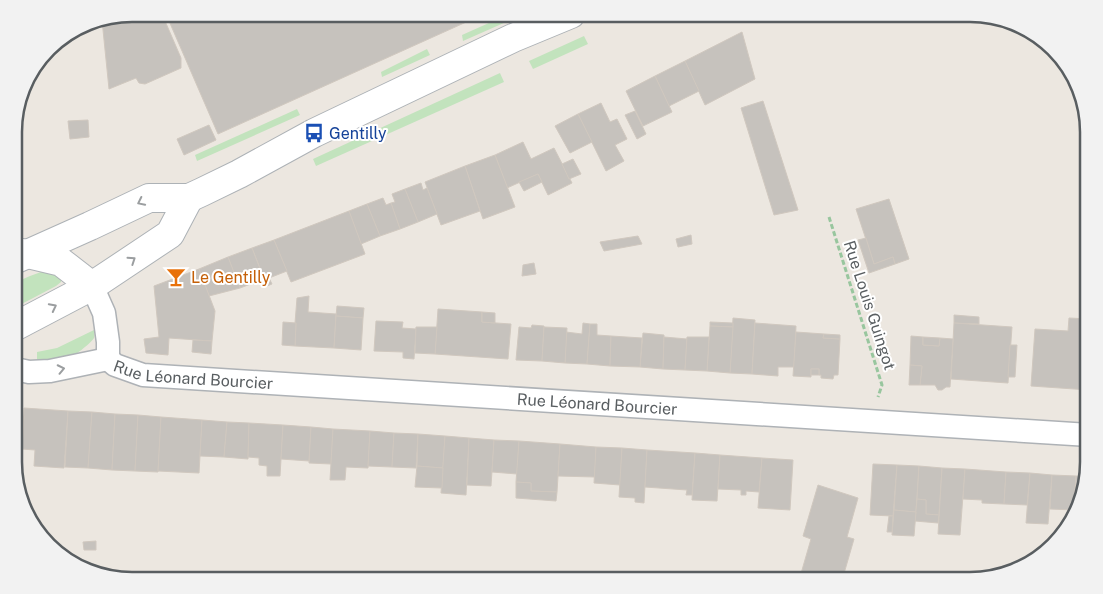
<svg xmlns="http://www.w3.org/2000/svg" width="1103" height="594" viewBox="0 0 1103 594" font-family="'Public Sans',sans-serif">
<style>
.green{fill:#c2e3bd}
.building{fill:#c6c2bd;stroke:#d0c8bf}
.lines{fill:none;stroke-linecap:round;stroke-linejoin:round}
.street-casing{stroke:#aeb2b6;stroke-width:25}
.secondary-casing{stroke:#adb2b6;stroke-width:30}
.path{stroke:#98c69e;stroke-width:3;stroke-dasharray:5 2.5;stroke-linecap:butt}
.street{stroke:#fff;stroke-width:22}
.secondary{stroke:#fff;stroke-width:28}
.oneway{stroke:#9b9ea0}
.labels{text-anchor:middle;stroke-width:4;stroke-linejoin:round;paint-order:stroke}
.transit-label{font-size:16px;fill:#164399;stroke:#fff;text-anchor:start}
.food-label{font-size:16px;fill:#c56008;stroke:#fff;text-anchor:start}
.street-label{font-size:16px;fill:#595e61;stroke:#fff}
.rim{fill:none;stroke:#595e61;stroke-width:2.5}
</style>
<rect width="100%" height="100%" fill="#ece7e0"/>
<!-- green -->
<g class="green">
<path d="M509,14H524L463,41L462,35Z"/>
<path d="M584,36L588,44L533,69L529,61Z"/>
<path d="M427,49L430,55L382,77L381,72Z"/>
<path d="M500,73L504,82L316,166L313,159Z"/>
<path d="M297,109L300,115L197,161L195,155Z"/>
<path d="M41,272L55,274L61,279V282L56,286L14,308V283L30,276Z"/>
<path d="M94,330C94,333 95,334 94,338C89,345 70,360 61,361C54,362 45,361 37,361V352L57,348Z"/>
</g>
<!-- building -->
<g class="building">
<path d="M132,14H162L181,58V68L145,84L139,83L136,78L109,89L102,20Z"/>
<path d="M166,14H484L218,134Z"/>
<path d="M742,32L755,79L705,105L685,61Z"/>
<path d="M685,61L699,91L669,106L655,76Z"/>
<path d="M655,76L672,112L643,126L626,91Z"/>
<path d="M763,101L798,210L774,215L741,108Z"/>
<path d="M601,103L610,122L617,119L627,139L615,145L624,161L606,171L578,114Z"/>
<path d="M635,111L646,134L637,139L625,115Z"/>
<path d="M578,114L592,142L570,153L555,126Z"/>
<path d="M88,120L89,137L70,139L68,121Z"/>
<path d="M209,125L216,140L184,155L177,139Z"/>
<path d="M523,142L531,159L554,148L572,183L548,195L538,174L507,188L495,155Z"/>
<path d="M495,155L515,207L483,219L465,166Z"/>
<path d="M573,159L581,174L569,179L562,164Z"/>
<path d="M465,166L480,211L441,225L425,182Z"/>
<path d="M538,174L542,182L524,191L519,182Z"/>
<path d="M421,183L423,190L427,188L437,214L418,222L405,189Z"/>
<path d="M405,189L418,222L400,229L391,203L395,202L392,194Z"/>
<path d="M383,198L386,205L391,203L400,229L380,236L367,204Z"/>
<path d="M889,199L909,259L895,264L893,257L874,264L856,209Z"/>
<path d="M367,204L380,236L361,244L349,211Z"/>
<path d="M349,211L365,254L291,282L274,240Z"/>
<path d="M691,235L692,244L678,247L676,239Z"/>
<path d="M638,236L642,244L604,251L600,242Z"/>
<path d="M866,238L874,264L893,257L895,264L869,273L858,240Z"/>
<path d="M274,240L287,271L269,278L272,284L267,286L252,248Z"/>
<path d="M252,248L264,279L240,288L228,257Z"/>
<path d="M228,257L240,288L209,296L199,269Z"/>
<path d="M534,263L536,274L522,276L523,265Z"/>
<path d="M199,269L215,311L212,341L169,338L168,355L146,353L144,339L159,337L154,286Z"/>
<path d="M309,296L308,312L336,314L334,348L295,346L296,323H295L297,298Z"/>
<path d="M337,306L364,308L363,318L336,316Z"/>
<path d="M438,309L482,312V322L511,324L508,359L435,354Z"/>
<path d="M482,312L495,313V323L482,322Z"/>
<path d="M954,315L979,317V324L954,323Z"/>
<path d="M336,316L363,318L361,350L334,348Z"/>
<path d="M733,318L755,320L752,374L730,373Z"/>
<path d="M1069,318L1089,319V390L1031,386L1035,329L1068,331Z"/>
<path d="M376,321L403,322L402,328L416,329L414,359L403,358V352L374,351Z"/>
<path d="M283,322L296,323L295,346L282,345Z"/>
<path d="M710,322L733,323V327L710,326Z"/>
<path d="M583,323L590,324L587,364L565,363L566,332L582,334Z"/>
<path d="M755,323L796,326L794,367H778V376L752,374Z"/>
<path d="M954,323L1012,327L1008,383L951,379Z"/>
<path d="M590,324H597V335L611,336L610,366L587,364Z"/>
<path d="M532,325L544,326L542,361L516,360L519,327L531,328Z"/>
<path d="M710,326L733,327L730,373L707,371Z"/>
<path d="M416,327H437L435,354L415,353Z"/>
<path d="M544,327L567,328L565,363L542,361Z"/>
<path d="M796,332L824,334L823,338L840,339L838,375H834L833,379L821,378V375H819V369H811V377L793,376Z"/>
<path d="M643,333L664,335L663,369L640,367Z"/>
<path d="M824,334L840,335V339L823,338Z"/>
<path d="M611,336L642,338L640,367L610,366Z"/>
<path d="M911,336L923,337V345L939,346L940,338L953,339L950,387H946L942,390H938L935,385H920L922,366L910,365Z"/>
<path d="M664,337L687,339L685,370L663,369Z"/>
<path d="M687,337H709L707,371L685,370Z"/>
<path d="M923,337L940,338L939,346L923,345Z"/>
<path d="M193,340L212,341L211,354L192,352Z"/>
<path d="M1010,345H1017L1015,377H1008Z"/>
<path d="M910,365L922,366L920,385H909Z"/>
<rect x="811" y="369" width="8" height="6"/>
<path d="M24,408L68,411L64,468L34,466L35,450L22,449Z"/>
<path d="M68,411L92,412L88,468L65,467Z"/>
<path d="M92,412L115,414L112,470L88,468Z"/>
<path d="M115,414L138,415L135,471L112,470Z"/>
<path d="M138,415L161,417L158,472L135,471Z"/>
<path d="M24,416L22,448L15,449V417Z"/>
<path d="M161,417L202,420L199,473L158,471Z"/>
<path d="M202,420L227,422L224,457L200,456Z"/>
<path d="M227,422L249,423L248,459L224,457Z"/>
<path d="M249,423L283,425L280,476H267V466L259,465V458L248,457Z"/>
<path d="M283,425L311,427L309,461L281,459Z"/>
<path d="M311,427L333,429L331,464L309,463Z"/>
<path d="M333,429L370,431L368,468L346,467L345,480H330Z"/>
<path d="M370,431L394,433L392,467L368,466Z"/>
<path d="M394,433L418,434L416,468L392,467Z"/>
<path d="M418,434L445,436L443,468L417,466Z"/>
<path d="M445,436L469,438L466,495L441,493Z"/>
<path d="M469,438L494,440L491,486L467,485Z"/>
<path d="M494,440L519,441L517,474L492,472Z"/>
<path d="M519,441L560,444L557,492L531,491V483L516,482Z"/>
<path d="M560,444L596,447L595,477L558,476Z"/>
<path d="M596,447L622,448L620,485L594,483Z"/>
<path d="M622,448L647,450L644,503L635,502V498L619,497Z"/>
<path d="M647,450L695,453L692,495H686L687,490L645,487Z"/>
<path d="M695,453L720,455L717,501L692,500Z"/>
<path d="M720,455L762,458L759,492L746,491V495H741V490L718,489Z"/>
<path d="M762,458L793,460L790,510L758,508Z"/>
<path d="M873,464L897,465L893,516L870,515Z"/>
<path d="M897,465L919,466L916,512L894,510Z"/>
<path d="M417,466L443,468L442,488L415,487Z"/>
<path d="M919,466L942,468L939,515L926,514V500L917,499Z"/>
<path d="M942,468L965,469L960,535L938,534Z"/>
<path d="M965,469L1006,472L1004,504L982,503V500L963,499Z"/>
<path d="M1006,472L1030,473L1027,505L1004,504Z"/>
<path d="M1030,473L1052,475L1048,524L1026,523Z"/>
<path d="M1052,475L1076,476L1074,510L1050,509Z"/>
<path d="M1076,476L1086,477L1079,507L1074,506Z"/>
<path d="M516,482L531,483V491L557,492L556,501L516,498Z"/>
<path d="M818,485L858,498L847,537L854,539L843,577L825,572L822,580H811L800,577L811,539L803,536Z"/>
<path d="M917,499L926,500V514L939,515L938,523L915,521Z"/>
<path d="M894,510L916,512L914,536L892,535Z"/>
<path d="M889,516H893L892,532H887Z"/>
<path d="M96,541V550H84L83,542Z"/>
<path d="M825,572L843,577L851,580H822Z"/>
</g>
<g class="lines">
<defs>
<g id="street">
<path d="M92,286L104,313L108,342V359"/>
<path id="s1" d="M108,359L115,365L143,375L1089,435"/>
<path d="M15,369L29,372L50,371L108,359"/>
</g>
<g id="secondary">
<path d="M23,253L61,262L92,286"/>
<path d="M14,260L90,226L149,198H189L202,192L239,174L314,133L513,38L571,14"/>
<path d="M14,327L92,286L170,234L189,198"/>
</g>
</defs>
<!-- street casing -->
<use href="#street" class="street-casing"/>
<!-- secondary casing -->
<use href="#secondary" class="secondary-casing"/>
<!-- path -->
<path class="path" d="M829,217L882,385L878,397"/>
<!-- street -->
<use href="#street" class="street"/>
<!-- secondary -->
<use href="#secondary" class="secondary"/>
</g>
<!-- one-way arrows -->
<defs><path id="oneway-chevron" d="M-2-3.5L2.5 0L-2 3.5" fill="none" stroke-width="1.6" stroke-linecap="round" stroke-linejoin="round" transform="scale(1.25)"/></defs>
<g class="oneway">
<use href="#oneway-chevron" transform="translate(141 202) rotate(154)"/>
<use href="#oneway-chevron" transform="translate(132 260) rotate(-34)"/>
<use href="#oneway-chevron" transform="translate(53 307) rotate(-27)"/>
<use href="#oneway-chevron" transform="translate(61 369) rotate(-12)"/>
</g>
<!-- icons -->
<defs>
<symbol id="bus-bare" viewBox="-9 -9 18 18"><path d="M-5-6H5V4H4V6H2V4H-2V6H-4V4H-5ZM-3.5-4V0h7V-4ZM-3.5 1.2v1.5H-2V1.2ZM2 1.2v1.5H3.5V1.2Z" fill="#1a4fb4" stroke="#fff" stroke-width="2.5" paint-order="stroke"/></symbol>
<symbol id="bar-bare" viewBox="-9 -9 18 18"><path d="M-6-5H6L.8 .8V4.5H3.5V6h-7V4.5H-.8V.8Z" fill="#e8710a" stroke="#fff" stroke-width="2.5" paint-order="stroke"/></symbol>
</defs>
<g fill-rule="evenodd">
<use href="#bus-bare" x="300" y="119" width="28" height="28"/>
<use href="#bar-bare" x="162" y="263" width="28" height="28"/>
</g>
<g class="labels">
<!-- transit labels -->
<g class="transit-label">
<text x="329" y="139">Gentilly</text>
</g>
<!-- food labels -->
<g class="food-label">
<text x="191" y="283">Le Gentilly</text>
</g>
<!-- street labels -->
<g class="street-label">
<text transform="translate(870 305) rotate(72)" y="6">Rue Louis Guingot</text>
<text dy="6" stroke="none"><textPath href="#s1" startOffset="89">Rue Léonard Bourcier</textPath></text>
<text dy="6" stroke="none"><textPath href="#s1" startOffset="494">Rue Léonard Bourcier</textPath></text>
</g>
</g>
<!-- crop -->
<path d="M0 0H1103V594H0ZM132 22H970A110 110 0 0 1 1080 132V462A110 110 0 0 1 970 572H132A110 110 0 0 1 22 462V132A110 110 0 0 1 132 22Z" fill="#f2f2f2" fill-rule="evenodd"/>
<path class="rim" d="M132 22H970A110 110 0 0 1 1080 132V462A110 110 0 0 1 970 572H132A110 110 0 0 1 22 462V132A110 110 0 0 1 132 22Z"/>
</svg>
